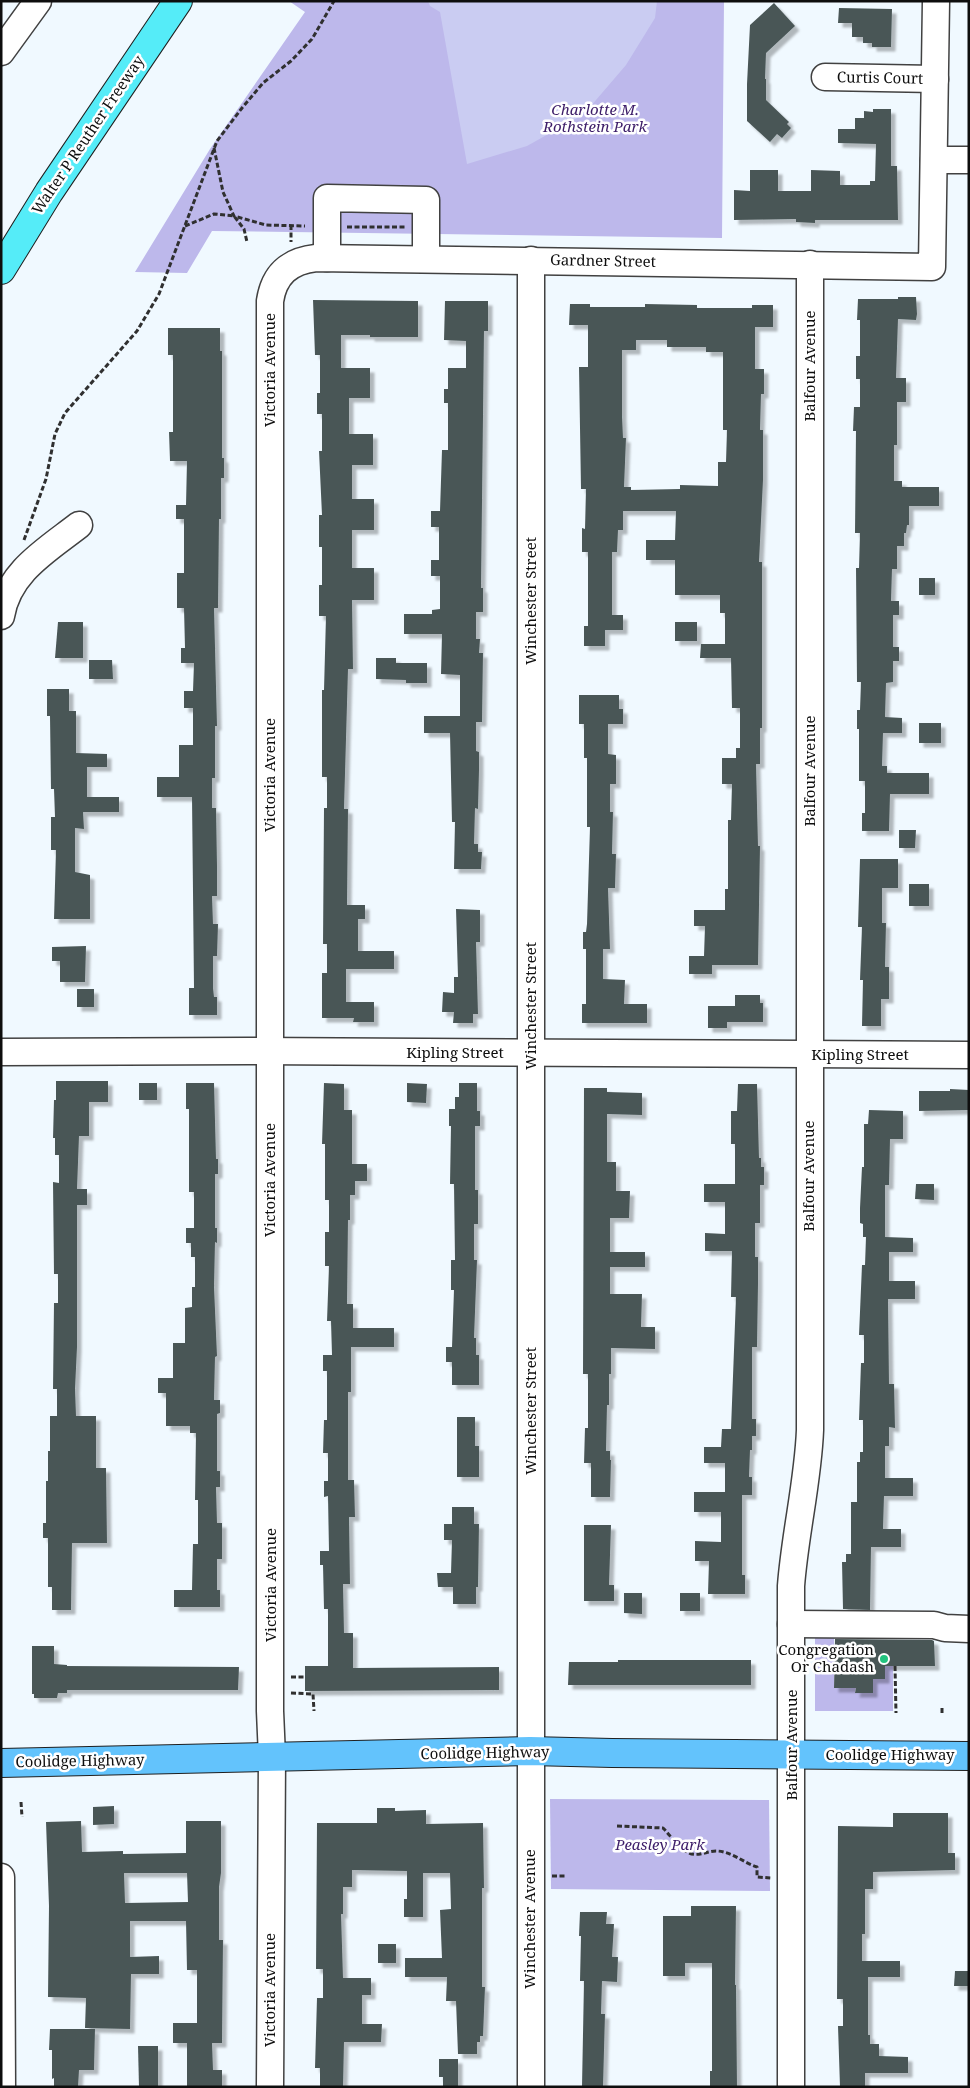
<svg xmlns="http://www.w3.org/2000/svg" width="970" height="2088" viewBox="0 0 970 2088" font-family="'Noto Serif',serif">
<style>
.green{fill:#bdb8eb}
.pitch{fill:#caccf2}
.building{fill:#4a5757;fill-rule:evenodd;filter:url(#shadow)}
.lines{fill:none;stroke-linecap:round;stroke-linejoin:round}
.minor-casing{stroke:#414141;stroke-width:29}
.major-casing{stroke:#1f1f1f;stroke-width:30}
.highway-casing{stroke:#1f1f1f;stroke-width:30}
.path{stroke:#303030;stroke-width:3;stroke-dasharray:5 2.5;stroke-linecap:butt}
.minor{stroke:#fff;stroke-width:26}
.major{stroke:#63c3fc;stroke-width:28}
.highway{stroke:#55ecf8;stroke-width:28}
.poi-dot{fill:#22c37e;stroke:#fff;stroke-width:2}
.labels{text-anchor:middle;stroke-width:5;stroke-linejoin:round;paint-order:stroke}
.street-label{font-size:15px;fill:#0e0e0e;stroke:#fff}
.park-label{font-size:15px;font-style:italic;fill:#3c1c68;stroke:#fff}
.poi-label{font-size:15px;fill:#0e0e0e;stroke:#fff;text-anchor:end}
</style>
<defs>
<filter id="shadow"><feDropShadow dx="4.5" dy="4.5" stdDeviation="1" flood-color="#0004"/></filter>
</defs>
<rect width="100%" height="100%" fill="#f0f9ff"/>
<!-- green -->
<g class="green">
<path d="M289,1H724L722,238L212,231L187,273L135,272L210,149L305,12Z"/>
<path d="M815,1629H834V1688H856L855,1692H872L873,1679H885V1666H893V1711H815Z"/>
<path d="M550,1799L769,1800L770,1891L551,1889Z"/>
</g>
<!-- pitch -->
<path class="pitch" d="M428,1H657L655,18L626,65L584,114L527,146L467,164L440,12L430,6Z"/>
<!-- building -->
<g class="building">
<path d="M774,3L795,26L766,53L765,79H766V100L789,122L787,124L791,128L782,138L777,134L770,142L747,121V84L750,25Z"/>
<path d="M839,8L892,9L891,47H872V43H863V37H852V23H838Z"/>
<path d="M873,109H891V166H897L898,220H815V223L796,222V219L734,220V190L750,191V170H778V191H811V170L840,171V185H870V181H875L876,144L838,143V129H855V118H864V111L873,112Z"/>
<path d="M898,297H916L917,314L916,320L898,319L896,378H906V402H897V445H894V481H902V487H939V506H909V525H907L906,533H904V546H897V569H892L891,601H899V615H893V647H899V661H893V682L886,683L885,717L902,718V733H883L882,766H887V773H929V794H890L889,831H862V813H865V781H859V729H857V710H860L861,682H857L856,568H859L860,533H855L856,431H853L854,407H860V379H856V356H860V320H857L858,299H898Z"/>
<path d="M313,300L418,301V337H370V335H341V368H370V398H349V434H373V465H352V499H374V530H352V568H374V600H352L353,669H348L344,809H348L347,905H365V919H358V951H394V969H346V1002H374V1022H353L354,1018H322V973H327V944H323L324,808H327V777H322V690H324L326,616H319V585H322V547H319V515H322L319,451H322V414H317V393H320V355H315Z"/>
<path d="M445,301H488V331H484L481,588H483V612H476V639H480L479,653H483L482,722H476V751L479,752V770L478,809L475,808L474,844H478V852H482L481,869H454L455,822H452L450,733H424V716H460V675L441,674L442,634H404V614H432V610L440,609V576H431V560H439V527H431V511H440L442,450H448V403H444V389H448V368H466V341L444,340Z"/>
<path d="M570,304H590V307H645V304L697,305V308H752V305H773V327H755V369H764V394H761L760,430H763V480L759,562H762V728H760V764H756L758,846H760L758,965H712V974H689V956H704L705,926H694V910H725V889H728V820H731L732,784H722V758H736V748H740V708H732L731,658H700L701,644H725V613H720V595H675V560H646V540H675L676,511H623V530H618L617,552H612V615H623V630H605V646H584V626H588V552H582V528L585,529L586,489H581L579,367H588V325H569ZM636,340H667V347H706V352H723V430H727L726,462H718V486L680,485V489L631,490V487H624L626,438H623L622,416V350H636Z"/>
<path d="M168,328H220V351H222V458H224V478H221V519H219L218,608H214L217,726H215V778H212V808H216L217,866V896H212L213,924H218L217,956H213V988L214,997H217V1015H189V988H194L192,797H157V777H179V745H193V708H184V691H193L194,663H181V648H185L184,608H177V573H184V519H176V505H186L187,461H170L169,432H173V355H168Z"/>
<rect x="919" y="578" width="16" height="17"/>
<path d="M58,622H83V658H55Z"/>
<rect x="675" y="622" width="22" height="19"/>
<path d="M376,658H396V663H427V683H406V680L376,679Z"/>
<path d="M89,660H112L113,679H89Z"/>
<path d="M47,689H69V711H76V753L107,754V767H87V797H119V812H83L84,829L75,828V872L90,875V919H54L56,850H51V817H55L54,789H51L50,716H47Z"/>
<path d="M579,695H619V709H623V724H608V754L616,755V784H610V812H613L612,854H616L615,888H608L610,949H603V979L625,980L624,1004H647V1023H582V1004H586V949H583V932H586L587,924L590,827H587V758H584V724H579Z"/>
<rect x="919" y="723" width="22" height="20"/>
<path d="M899,830H916L915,848H899Z"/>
<path d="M860,859H898V888H882V923H886L885,967H889V999H881V1026H862L863,980H860L862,927H858Z"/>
<rect x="909" y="884" width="20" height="22"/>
<path d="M456,909L480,910V942H476L478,1014H473V1023H453L454,1012H442L443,992L454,993V977H458Z"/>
<path d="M86,946L85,982H60V961H52V947Z"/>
<rect x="77" y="989" width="17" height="18"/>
<path d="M735,995H760V1003H763V1022H727V1028H708V1006H735Z"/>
<path d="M56,1081H108V1102H89V1136H79L77,1189H87V1205H77V1347L75,1389L76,1416H96V1468H106L107,1543H72L71,1610H52V1587H48V1538H43V1523H46V1481H48V1451H50V1416H57V1389H53L54,1303H58V1274H54L53,1182L59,1183V1155H55V1138H53L54,1100H56Z"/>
<rect x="139" y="1083" width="18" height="17"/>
<path d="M186,1083H214L216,1159H218V1174H215V1228H217V1243L215,1242L214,1287L217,1356L215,1357L214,1400H220V1413L217,1414V1471H220V1487H216L217,1523H222V1559H217V1590H220V1607H174V1590H192L193,1544H198V1500H195L196,1433H190V1426H166V1393H158V1378H173V1343H185V1308L192,1307V1287H195V1257H191V1243H186V1228H194V1192H189V1109H186Z"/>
<path d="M324,1083L344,1084V1110H352V1164H367V1181H355V1195H350V1220H348L347,1304H353V1328H394V1347H351V1392H348V1480H354L355,1517H349L350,1584H343L344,1633H353V1668L499,1667V1690L305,1691V1666H328V1609H324L323,1565H320V1551H329L328,1496L324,1497V1481H328V1453H323L324,1420H327V1371H323V1355H332L331,1321H327L329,1266H325V1232H329V1200H325V1144H322Z"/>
<path d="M407,1083L427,1084L426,1103L407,1102Z"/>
<path d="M459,1083H477V1111H480V1126H475V1190H478V1224H474V1260H477L474,1338H476V1355H479V1385H452V1362H446V1347H452L454,1290H451V1260H455L454,1184H450L451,1126H449V1109H455V1097H459Z"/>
<path d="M738,1084H757L759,1158H761V1167H764V1185H760V1223H755V1257H758V1284L757,1347H752V1419H756V1436H752V1450H750L749,1477H752V1495H742V1575H745V1594H708L709,1561H695V1541L721,1542V1512H694V1492H725V1463H704V1447H721L722,1429H731L736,1297H731L732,1251H705V1233L725,1234V1202H704V1184H735V1144H731V1111H737Z"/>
<path d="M584,1088H607V1092L642,1093V1115L607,1114V1162H616V1191H630L629,1218H610V1252H645V1267H610V1294H642L641,1327H655V1349L611,1348V1374H609V1405H607L606,1451H610V1460H611L610,1497H591V1463H584L585,1428H588V1374H583Z"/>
<path d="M950,1089L969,1090V1110L919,1111V1091H950Z"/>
<path d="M869,1110L903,1111V1139H890L889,1185H885V1237L913,1238V1252H889V1281H915V1299H888L889,1384H894L895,1428L889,1427V1446H885V1478H913V1496H884L883,1529H901V1547H871L870,1610L843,1609L842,1562H846V1554H851V1502H857V1462H860V1452H863V1420H859L861,1363H864V1335H859L862,1265H865L866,1237H863V1224L860,1223V1208L862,1167H864V1124H868Z"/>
<path d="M916,1184H934V1200L915,1199Z"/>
<path d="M457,1417H475V1446H479V1477H457Z"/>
<path d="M452,1507H474V1524H479L478,1587H476V1604H453V1587H438L437,1573H451L452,1540H444V1524H452Z"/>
<path d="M584,1525H611L609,1585H614V1601H584Z"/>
<path d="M624,1593H642V1614L624,1613Z"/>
<rect x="680" y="1593" width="20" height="18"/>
<path d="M835,1639L932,1640L934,1641L935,1666H885V1679H873V1693H855L856,1688H834Z"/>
<path d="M32,1646H54V1664L67,1665V1666L239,1667L238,1690H67V1693H58L57,1698H34V1694H32Z"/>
<path d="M618,1660H751V1685H568L569,1662H618Z"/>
<path d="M114,1806V1824L93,1825V1807Z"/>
<path d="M377,1808H395V1811L426,1810V1824L483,1823L484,1888H482V1987H485L483,2036H480V2042H477V2054H458L456,2001H446L447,1977H405V1958H442L440,1910L451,1909L450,1873H423V1917H404V1899H407V1871L352,1870V1887H343V1914H341L343,1978H371V1995H362V2024H382L381,2042H344L343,2087H320V2068H315L317,1998H323V1969H316L317,1823H377Z"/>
<path d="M893,1813H948V1853H955V1870L873,1872V1889H865V1934H862V1961H900V1977H868V2035H870V2044H879V2056L908,2057V2073H865V2087H840L838,2026H843V1999H837L838,1826L893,1827Z"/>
<path d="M81,1821L82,1852L123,1851V1854L186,1853V1821H221V1873L219,1887V1940H223L222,2043H212L213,2070H222V2087H187V2043H173V2023H197V1970H187L186,1921H130V1957L159,1956V1974H131L130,2029L85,2028L86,1998L48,1997L49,1906L46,1822ZM124,1873H187L188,1902L125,1903Z"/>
<path d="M691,1906H736L735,1985H736L737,2087H710V2071H712V1963H685V1976H663V1916H691Z"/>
<path d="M580,1912H607L606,1924H614L612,1957H618L617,1982L602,1981L601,2014H605L603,2087H582L584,1981H580L581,1936H579Z"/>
<rect x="378" y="1944" width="18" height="19"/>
<path d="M955,1971H969V1986H954Z"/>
<path d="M50,2029H95L94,2070H79L78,2087H54V2078L52,2079V2050H49Z"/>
<path d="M138,2046H158V2087H139Z"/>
<path d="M439,2059H458V2087H443V2077H439Z"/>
</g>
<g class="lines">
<defs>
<g id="minor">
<path d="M1,52L38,1"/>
<path d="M825,77L935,79"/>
<path d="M934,160H969"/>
<path d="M327,258V198L426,200V259"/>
<path d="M1,616C8,572 47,550 79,525"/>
<path d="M1,1052L248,1051L969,1055"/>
<path d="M791,1624L934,1625L945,1628L969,1629"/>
<path d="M1,1877L2,2087"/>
<path d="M270,2087L272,1757L270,1711V301C274,275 289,261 316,258L932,267L936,1"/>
<path d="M531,2087V260"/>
<path d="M791,2087V1586C795,1533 808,1482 810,1430V264"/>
</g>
<path id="major" d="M1,1763L530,1751L612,1753L969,1756"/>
<path id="highway" d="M1,270L49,192L178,1"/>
</defs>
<!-- minor casing -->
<use href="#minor" class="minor-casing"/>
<!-- major casing -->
<use href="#major" class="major-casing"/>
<!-- highway casing -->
<use href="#highway" class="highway-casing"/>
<!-- path -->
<g class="path">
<path d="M214,148L223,192L234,216L266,225L305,226"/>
<path d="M291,225V242"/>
<path d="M185,226L214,214L234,216L244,229L247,242"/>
<path d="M347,227H405"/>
<path d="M24,540L46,479L55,434L65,413L137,331L159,294L217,141L242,108L263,83L291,61L312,39L334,1"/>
<path d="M895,1666L896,1713"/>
<path d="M291,1677H304"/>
<path d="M291,1693L313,1694L314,1711"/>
<path d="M942,1713V1706"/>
<path d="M21,1802L22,1817"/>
<path d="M617,1826L663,1828C671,1836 678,1848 689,1853C698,1857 707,1851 716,1851C731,1851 744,1863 757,1867V1877L771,1878"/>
<path d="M552,1876H566"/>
</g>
<!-- minor -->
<use href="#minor" class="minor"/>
<!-- major -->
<use href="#major" class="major"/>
<!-- highway -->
<use href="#highway" class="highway"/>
</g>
<!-- markers -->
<circle class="poi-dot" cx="884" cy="1659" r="5"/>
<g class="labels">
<!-- street labels -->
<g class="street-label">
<text transform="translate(880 78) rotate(1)" y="5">Curtis Court</text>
<text transform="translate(88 135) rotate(-56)" y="5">Walter P Reuther Freeway</text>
<text transform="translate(603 261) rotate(1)" y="5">Gardner Street</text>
<text transform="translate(810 366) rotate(-90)" y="5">Balfour Avenue</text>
<text transform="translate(270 370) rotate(-90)" y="5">Victoria Avenue</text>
<text transform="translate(531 601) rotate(-90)" y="5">Winchester Street</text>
<text transform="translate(810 771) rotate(-90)" y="5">Balfour Avenue</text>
<text transform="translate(270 775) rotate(-90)" y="5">Victoria Avenue</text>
<text transform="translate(531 1006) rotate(-90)" y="5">Winchester Street</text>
<text x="455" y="1058">Kipling Street</text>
<text x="860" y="1060">Kipling Street</text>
<text transform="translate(809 1176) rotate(-90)" y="5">Balfour Avenue</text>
<text transform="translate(270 1180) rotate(-90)" y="5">Victoria Avenue</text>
<text transform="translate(531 1411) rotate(-90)" y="5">Winchester Street</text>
<text transform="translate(271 1585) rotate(-90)" y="5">Victoria Avenue</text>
<text transform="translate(792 1745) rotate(-90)" y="5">Balfour Avenue</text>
<text transform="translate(485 1753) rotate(-1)" y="5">Coolidge Highway</text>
<text x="890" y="1760">Coolidge Highway</text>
<text transform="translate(80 1761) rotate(-1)" y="5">Coolidge Highway</text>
<text transform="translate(530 1919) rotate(-90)" y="5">Winchester Avenue</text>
<text transform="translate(270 1990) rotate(-90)" y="5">Victoria Avenue</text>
</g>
<!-- park labels -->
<g class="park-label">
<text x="595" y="115">Charlotte M.<tspan x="595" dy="17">Rothstein Park</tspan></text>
<text x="660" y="1850">Peasley Park</text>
</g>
<!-- poi labels -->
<g class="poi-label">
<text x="874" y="1655">Congregation<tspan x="874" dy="17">Or Chadash</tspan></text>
</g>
</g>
<!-- border -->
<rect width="970" height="2088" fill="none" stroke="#0e0e0e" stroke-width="5"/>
</svg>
